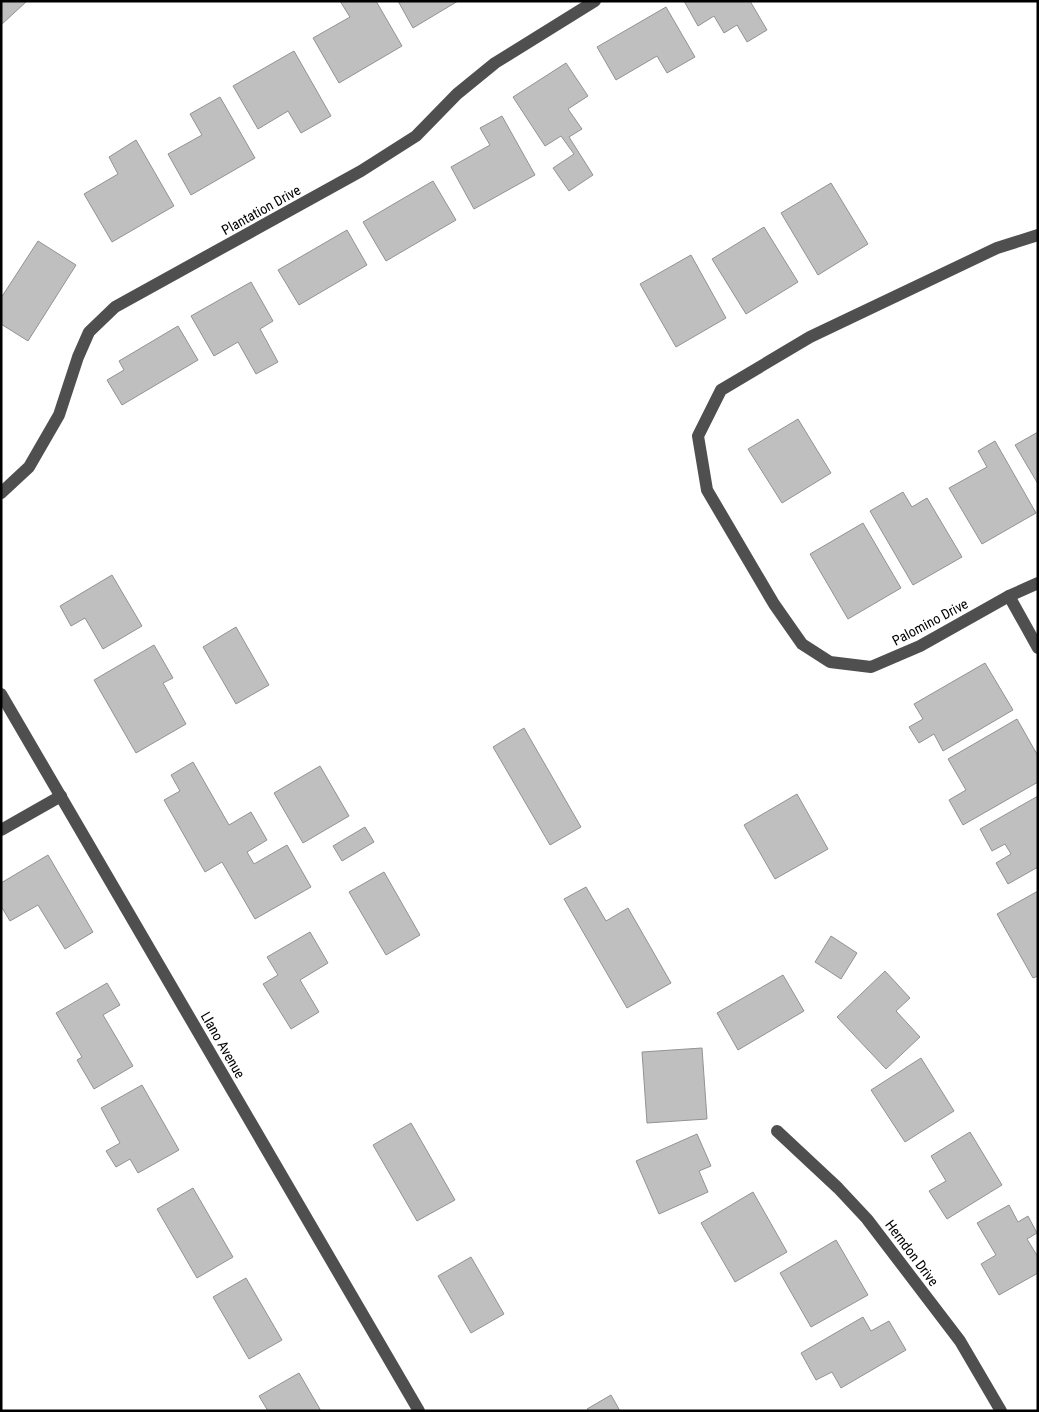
<svg xmlns="http://www.w3.org/2000/svg" width="1039" height="1412" viewBox="0 0 1039 1412" font-family="'Roboto Condensed',sans-serif">
<style>
.building{fill:#bfbfbf;stroke:#939393}
.lines{fill:none;stroke-linecap:round;stroke-linejoin:round}
.minor{stroke:#4f4f4f;stroke-width:12}
.labels{text-anchor:middle;stroke-width:4;stroke-linejoin:round;paint-order:stroke}
.street-label{font-size:14px;fill:#000;stroke:#fff}
</style>
<rect width="100%" height="100%" fill="#fff"/>
<!-- building -->
<g class="building">
<path d="M1,1H27L1,25Z"/>
<path d="M340,1H376L402,46L339,83L313,38L350,17Z"/>
<path d="M398,1H458L413,28Z"/>
<path d="M684,1H750L767,30L747,42L737,25L724,33L714,16L698,26Z"/>
<path d="M666,7L695,57L667,73L657,56L616,80L597,47Z"/>
<path d="M294,51L331,116L301,133L288,111L258,129L233,86Z"/>
<path d="M566,63L588,96L568,109L582,129L569,137L593,175L569,191L553,168L574,154L561,136L545,146L513,97Z"/>
<path d="M220,97L255,158L191,195L168,154L202,135L190,114Z"/>
<path d="M502,116L535,175L474,209L451,167L490,145L480,128Z"/>
<path d="M136,140L174,206L112,242L84,194L118,174L109,157Z"/>
<path d="M433,181L456,220L386,261L363,222Z"/>
<path d="M831,183L868,244L818,275L781,213Z"/>
<path d="M764,227L798,282L746,314L712,259Z"/>
<path d="M347,230L367,265L299,305L278,270Z"/>
<path d="M38,241L76,265L28,341L1,324V298Z"/>
<path d="M691,255L726,318L676,347L640,284Z"/>
<path d="M251,282L273,321L260,329L278,362L256,374L238,342L214,356L191,316Z"/>
<path d="M178,326L198,360L122,405L107,380L124,370L119,361Z"/>
<path d="M798,419L831,473L782,503L748,449Z"/>
<path d="M1038,432V484L1015,445Z"/>
<path d="M995,441L1036,513L982,544L949,488L987,467L978,451Z"/>
<path d="M903,492L912,507L927,498L962,557L913,585L870,511Z"/>
<path d="M863,523L901,588L848,619L810,554Z"/>
<path d="M112,575L142,626L103,649L85,618L71,626L60,606Z"/>
<path d="M236,627L269,685L236,704L203,647Z"/>
<path d="M154,645L173,678L163,683L186,724L136,753L94,680Z"/>
<path d="M985,663L1013,710L943,751L934,734L919,743L909,727L923,719L914,704Z"/>
<path d="M1017,719L1038,756V782L963,825L949,800L966,790L948,759Z"/>
<path d="M524,728L581,827L550,845L493,747Z"/>
<path d="M193,762L229,825L251,812L267,840L247,852L254,864L287,845L311,887L255,919L222,862L205,872L164,800L180,791L171,775Z"/>
<path d="M320,766L349,816L303,843L274,793Z"/>
<path d="M797,794L828,849L775,879L744,825Z"/>
<path d="M1038,796V867L1008,884L996,863L1011,854L1005,844L992,851L980,829Z"/>
<path d="M365,827L374,842L342,861L333,846Z"/>
<path d="M48,855L93,932L65,949L38,905L10,921L1,906V883Z"/>
<path d="M384,872L420,935L386,955L349,892Z"/>
<path d="M586,887L606,921L628,908L671,983L627,1008L564,899Z"/>
<path d="M1038,891V976L1033,978L997,914Z"/>
<path d="M310,932L328,963L300,980L319,1012L291,1029L263,984L278,975L267,957Z"/>
<path d="M831,936L857,953L841,979L815,962Z"/>
<path d="M885,971L910,998L896,1011L920,1037L886,1069L837,1017Z"/>
<path d="M783,975L804,1011L738,1050L717,1013Z"/>
<path d="M107,983L120,1005L103,1015L133,1066L94,1089L77,1060L82,1057L56,1013Z"/>
<path d="M702,1048L707,1119L647,1123L642,1052Z"/>
<path d="M921,1058L954,1111L905,1142L871,1090Z"/>
<path d="M142,1085L179,1150L138,1173L130,1159L116,1167L106,1151L120,1143L101,1108Z"/>
<path d="M411,1123L455,1200L417,1221L373,1145Z"/>
<path d="M970,1132L1002,1185L947,1219L929,1191L946,1181L931,1156Z"/>
<path d="M697,1134L711,1166L699,1171L708,1192L659,1214L636,1161Z"/>
<path d="M193,1188L233,1257L197,1278L157,1209Z"/>
<path d="M753,1192L787,1252L735,1282L701,1223Z"/>
<path d="M1009,1205L1018,1222L1028,1216L1037,1233L1027,1239L1038,1257V1273L999,1295L981,1264L996,1255L977,1223Z"/>
<path d="M836,1240L868,1295L811,1327L780,1273Z"/>
<path d="M471,1257L504,1314L471,1333L438,1276Z"/>
<path d="M246,1278L282,1340L249,1359L213,1297Z"/>
<path d="M863,1317L871,1331L889,1321L906,1350L841,1388L832,1372L816,1380L801,1353Z"/>
<path d="M299,1373L321,1411H268L259,1396Z"/>
<path d="M611,1395L620,1411H588L587,1409Z"/>
</g>
<g class="lines">
<!-- minor -->
<g class="minor">
<path d="M1038,235L997,248L810,337L721,390L698,436L707,490L774,604L802,644L830,662L871,667L920,646L1009,596L1038,583"/>
<path d="M1,493L29,467L59,415L78,357L89,332L115,307L361,171L416,136L457,94L495,63L595,1"/>
<path d="M1009,596L1038,648"/>
<path d="M1,694L419,1411"/>
<path d="M1,830L61,796"/>
<path d="M777,1131L838,1188L867,1219L960,1341L1001,1411"/>
</g>
</g>
<g class="labels">
<!-- street labels -->
<g class="street-label">
<text transform="translate(261 210) rotate(-29)" y="5">Plantation Drive</text>
<text transform="translate(930 622) rotate(-28)" y="5">Palomino Drive</text>
<text transform="translate(223 1045) rotate(60)" y="5">Llano Avenue</text>
<text transform="translate(912 1253) rotate(53)" y="5">Herndon Drive</text>
</g>
</g>
<!-- border -->
<rect width="1039" height="1412" fill="none" stroke="#000000" stroke-width="5"/>
</svg>
